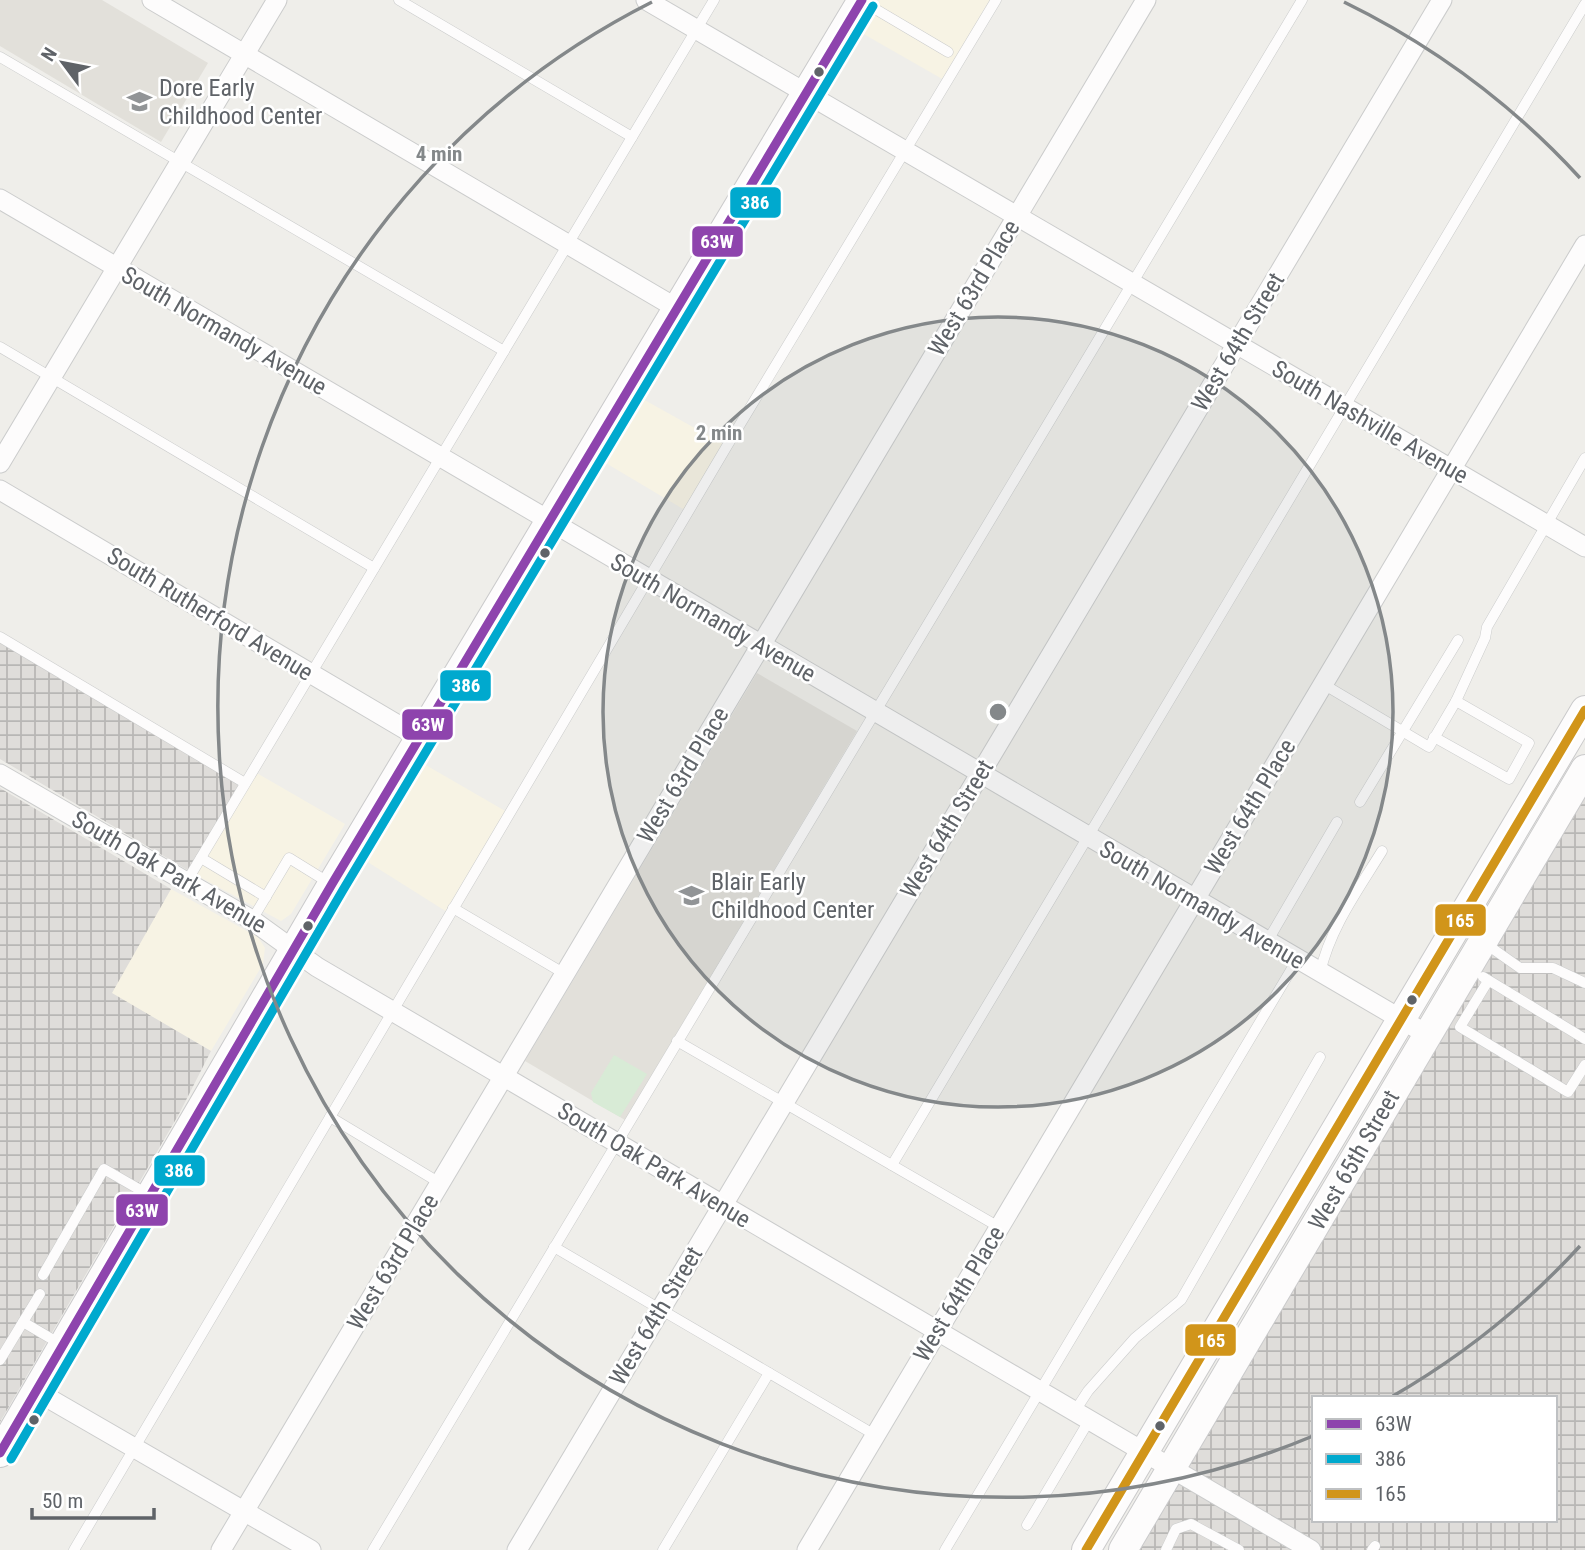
<svg xmlns="http://www.w3.org/2000/svg" width="1585" height="1550" viewBox="0 0 1585 1550" font-family="'Roboto Condensed',sans-serif">
<style>
.commercial{fill:#f7f3e4}
.industrial{fill:url(#industrial-grid);fill-rule:evenodd}
.education{fill:#e2e0da}
.green{fill:#d8ebd6}
.lines{fill:none;stroke-linecap:round;stroke-linejoin:round}
.lane-casing{stroke:#cbcccc;stroke-width:11}
.street-casing{stroke:#cbcccc;stroke-width:21}
.secondary-casing{stroke:#cacacb;stroke-width:30}
.lane{stroke:#fdfcfc;stroke-width:10}
.street{stroke:#fdfcfc;stroke-width:19}
.secondary{stroke:#fdfcfc;stroke-width:28}
.bus-1-casing{stroke:#fff;stroke-width:14}
.bus-2-casing{stroke:#fff;stroke-width:14}
.bus-3-casing{stroke:#fff;stroke-width:14}
.bus-1{stroke:#8e44ad;stroke-width:9}
.bus-2{stroke:#00a9ce;stroke-width:9}
.bus-3{stroke:#d1951a;stroke-width:9}
.ring{fill:none;stroke:#84888a;stroke-width:3.5}
.bus-dot{fill:#5f6368;stroke:#fff;stroke-width:2.5}
.labels{text-anchor:middle;stroke-width:5;stroke-linejoin:round;paint-order:stroke}
.poi-label{font-size:24px;fill:#5f6368;stroke:#fff;text-anchor:start}
.street-label{font-size:24px;fill:#5f6368;stroke:#fff}
.centre{fill:#84888a;stroke:#fff;stroke-width:3.5}
.ring-label{font-size:21px;text-anchor:middle;font-weight:bold;fill:#84888a;stroke:#fff;stroke-width:5;stroke-linejoin:round;paint-order:stroke}
.line-badge{stroke:#fff;stroke-width:2.5}
.badge-label{font-size:19px;text-anchor:middle;font-weight:bold;fill:#fff}
</style>
<defs>
<pattern id="industrial-grid" width="8" height="8" patternUnits="userSpaceOnUse" patternTransform="scale(1.75)"><rect width="8" height="8" fill="#dfddda"/><path d="M0 4h8M4 0v8" fill="none" stroke="#b8b7b5"/></pattern>
</defs>
<rect width="100%" height="100%" fill="#efeeea"/>
<!-- commercial -->
<g class="commercial">
<path d="M879,0H992L944,80L860,32Z"/>
<path d="M641,398L727,446L688,512L604,462Z"/>
<path d="M424,764L507,812L447,912L366,861Z"/>
<path d="M255,772L345,824L291,914L281,921L194,874Z"/>
<path d="M171,889L258,937L265,948L263,964L211,1051L111,993Z"/>
</g>
<!-- industrial -->
<g class="industrial">
<path d="M0,641L247,785L194,874L0,759Z"/>
<path d="M0,788L171,889L112,993L211,1051L179,1114L0,1422Z"/>
<path d="M1585,790V1550H1135ZM1314,1398H1555V1520H1314Z"/>
</g>
<!-- education -->
<g class="education">
<path d="M0,0H102L208,63L161,142L0,46Z"/>
<path d="M757,673L857,731L625,1120L525,1061Z"/>
</g>
<!-- green -->
<path class="green" d="M614,1055L647,1074L620,1117L593,1102L591,1093Z"/>
<g class="lines">
<defs>
<g id="lane">
<path d="M399,0L632,137"/>
<path d="M865,3L948,52"/>
<path d="M0,57L504,351"/>
<path d="M0,347L374,568"/>
<path d="M0,637L245,783"/>
<path d="M1323,684L1429,747L1456,701L1485,638L1487,627L1585,458"/>
<path d="M1434,737L1509,779L1529,743L1456,701"/>
<path d="M1360,802L1458,640"/>
<path d="M201,858L266,897"/>
<path d="M187,881L714,0"/>
<path d="M453,908L565,974"/>
<path d="M252,920L289,858L331,884"/>
<path d="M1267,942L1337,822"/>
<path d="M1486,944L1520,968H1553L1585,983"/>
<path d="M1320,973C1330,928 1358,890 1382,851"/>
<path d="M1483,977L1585,1039"/>
<path d="M1488,981L1460,1027L1568,1092L1585,1065"/>
<path d="M677,1041L999,1227"/>
<path d="M330,1117L440,1183"/>
<path d="M892,1165L1585,4"/>
<path d="M554,1247L875,1435"/>
<path d="M43,1275L104,1169L149,1195"/>
<path d="M40,1294L23,1322L62,1345"/>
<path d="M0,1360L23,1322"/>
<path d="M1075,1411L1088,1391L1135,1338L1181,1300L1320,1057"/>
<path d="M1027,1525L1090,1419"/>
<path d="M74,1550L727,446L996,0"/>
<path d="M373,1550L1302,0"/>
<path d="M663,1550L769,1373"/>
<path d="M945,1550L1297,960"/>
<path d="M1166,1550L1176,1529L1191,1524L1239,1550"/>
<path d="M1372,1550L1375,1546"/>
</g>
<g id="street">
<path d="M152,0L678,309"/>
<path d="M646,0L1585,547"/>
<path d="M0,199L1428,1035"/>
<path d="M0,463L277,0"/>
<path d="M0,490L420,738"/>
<path d="M0,774L252,920L317,967L1311,1550"/>
<path d="M36,1391L311,1550"/>
<path d="M221,1550L1146,0"/>
<path d="M517,1550L1442,0"/>
<path d="M807,1550L1585,245"/>
</g>
<g id="secondary">
<path d="M0,1453L332,884L862,0"/>
<path d="M1086,1550L1585,710"/>
<path d="M1123,1550L1585,769"/>
</g>
</defs>
<!-- lane casing -->
<use href="#lane" class="lane-casing"/>
<!-- street casing -->
<use href="#street" class="street-casing"/>
<!-- secondary casing -->
<use href="#secondary" class="secondary-casing"/>
<!-- lane -->
<use href="#lane" class="lane"/>
<!-- street -->
<use href="#street" class="street"/>
<!-- secondary -->
<use href="#secondary" class="secondary"/>
<defs>
<path id="bus-1" d="M0,1453L332,884L862,0"/>
<path id="bus-2" d="M11,1459L343,890L873,6"/>
<path id="bus-3" d="M1086,1550L1585,710"/>
</defs>
<!-- bus-1 casing -->
<use href="#bus-1" class="bus-1-casing"/>
<!-- bus-2 casing -->
<use href="#bus-2" class="bus-2-casing"/>
<!-- bus-3 casing -->
<use href="#bus-3" class="bus-3-casing"/>
<!-- bus-1 -->
<use href="#bus-1" class="bus-1"/>
<!-- bus-2 -->
<use href="#bus-2" class="bus-2"/>
<!-- bus-3 -->
<use href="#bus-3" class="bus-3"/>
</g>
<!-- distance rings -->
<circle cx="998" cy="712" r="395" fill="#84888a" fill-opacity=".12"/>
<g class="ring">
<circle cx="998" cy="712" r="395"/>
<path d="M1580 1246A790 790 0 0 1 1393 1396M1313 1436A790 790 0 0 1 652 2M1344 2A790 790 0 0 1 1580 178"/>
</g>
<!-- icons -->
<defs>
<symbol id="school-bare" viewBox="-9 -9 18 18"><path d="M0-5L7-2L0 1L-7-2ZM-4 1L0 2.5L4 1V4Q0 6-4 4Z" fill="#919496" stroke="#fff" stroke-width="2.5" paint-order="stroke"/></symbol>
</defs>
<g fill-rule="evenodd">
<use href="#school-bare" x="122" y="84" width="35" height="35"/>
<use href="#school-bare" x="674" y="878" width="35" height="35"/>
</g>
<!-- markers -->
<g class="bus-dot">
<circle cx="819" cy="72" r="6"/>
<circle cx="545" cy="553" r="6"/>
<circle cx="308" cy="926" r="6"/>
<circle cx="1412" cy="1000" r="6"/>
<circle cx="34" cy="1420" r="6"/>
<circle cx="1160" cy="1426" r="6"/>
</g>
<g class="labels">
<!-- poi labels -->
<g class="poi-label">
<text x="159" y="96">Dore Early<tspan x="159" dy="28">Childhood Center</tspan></text>
<text x="711" y="890">Blair Early<tspan x="711" dy="28">Childhood Center</tspan></text>
</g>
<!-- street labels -->
<g class="street-label">
<text transform="translate(974 288) rotate(-59)" y="8">West 63rd Place</text>
<text transform="translate(224 331) rotate(30)" y="8">South Normandy Avenue</text>
<text transform="translate(1238 342) rotate(-59)" y="8">West 64th Street</text>
<text transform="translate(1370 422) rotate(30)" y="8">South Nashville Avenue</text>
<text transform="translate(210 614) rotate(31)" y="8">South Rutherford Avenue</text>
<text transform="translate(713 618) rotate(30)" y="8">South Normandy Avenue</text>
<text transform="translate(683 775) rotate(-59)" y="8">West 63rd Place</text>
<text transform="translate(1250 807) rotate(-59)" y="8">West 64th Place</text>
<text transform="translate(947 829) rotate(-59)" y="8">West 64th Street</text>
<text transform="translate(169 872) rotate(30)" y="8">South Oak Park Avenue</text>
<text transform="translate(1202 905) rotate(30)" y="8">South Normandy Avenue</text>
<text transform="translate(1354 1160) rotate(-60)" y="8">West 65th Street</text>
<text transform="translate(654 1165) rotate(31)" y="8">South Oak Park Avenue</text>
<text transform="translate(393 1262) rotate(-59)" y="8">West 63rd Place</text>
<text transform="translate(959 1294) rotate(-59)" y="8">West 64th Place</text>
<text transform="translate(656 1316) rotate(-59)" y="8">West 64th Street</text>
</g>
</g>
<circle cx="998" cy="712" r="10" class="centre"/>
<g class="ring-label">
<text x="439" y="161">4 min</text>
<text x="719" y="440">2 min</text>
</g>
<g class="line-badge">
<rect x="729" y="186" width="53" height="33" rx="7" fill="#00a9ce"/>
<rect x="691" y="225" width="53" height="33" rx="7" fill="#8e44ad"/>
<rect x="439" y="669" width="53" height="33" rx="7" fill="#00a9ce"/>
<rect x="401" y="708" width="53" height="33" rx="7" fill="#8e44ad"/>
<rect x="1434" y="903" width="53" height="34" rx="7" fill="#d1951a"/>
<rect x="153" y="1154" width="53" height="33" rx="7" fill="#00a9ce"/>
<rect x="115" y="1193" width="54" height="34" rx="7" fill="#8e44ad"/>
<rect x="1184" y="1323" width="53" height="34" rx="7" fill="#d1951a"/>
</g>
<g class="badge-label">
<text x="755" y="209">386</text>
<text x="717" y="248">63W</text>
<text x="466" y="692">386</text>
<text x="428" y="731">63W</text>
<text x="1460" y="927">165</text>
<text x="179" y="1177">386</text>
<text x="142" y="1217">63W</text>
<text x="1211" y="1347">165</text>
</g>
<!-- legend -->
<rect x="1312" y="1396" width="245" height="126" fill="#ffffff" stroke="#bfc1c3" stroke-width="2"/>
<rect x="1326" y="1419" width="35" height="10" fill="#8e44ad" stroke="#bfc1c3" stroke-width="2"/>
<text x="1375" y="1431" font-size="21" fill="#5f6368">63W</text>
<rect x="1326" y="1454" width="35" height="10" fill="#00a9ce" stroke="#bfc1c3" stroke-width="2"/>
<text x="1375" y="1466" font-size="21" fill="#5f6368">386</text>
<rect x="1326" y="1489" width="35" height="10" fill="#d1951a" stroke="#bfc1c3" stroke-width="2"/>
<text x="1375" y="1501" font-size="21" fill="#5f6368">165</text>
<!-- north arrow -->
<g transform="translate(63 63) rotate(302)" stroke="#ffffff" stroke-width="5" paint-order="stroke">
<path d="M0-5L12 26L0 18L-12 26Z" fill="#5f6368"/>
<text y="-10" font-size="19" font-weight="bold" text-anchor="middle" fill="#5f6368">N</text>
</g>
<!-- scale -->
<path d="M32 1508v10h122v-10" fill="none" stroke="#5f6368" stroke-width="3.5"/>
<text x="42" y="1508" font-size="21" fill="#5f6368" stroke="#ffffff" stroke-width="5" paint-order="stroke">50 m</text>
</svg>
